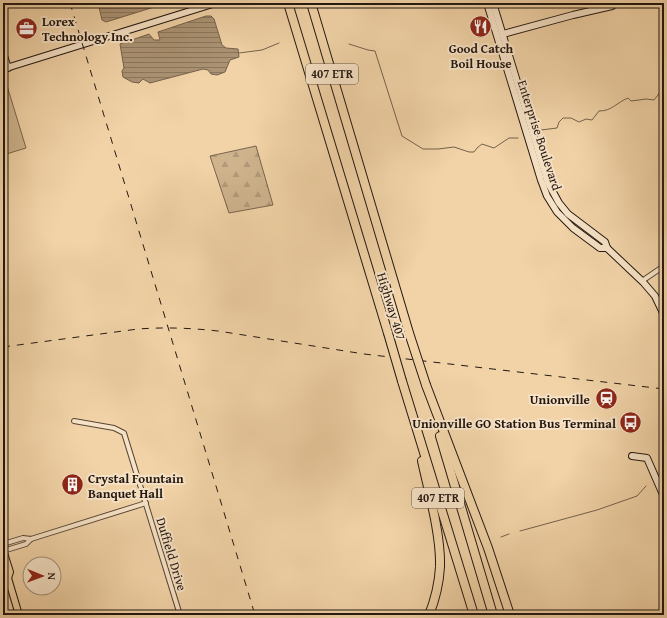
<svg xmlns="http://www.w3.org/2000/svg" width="667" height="618" viewBox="0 0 667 618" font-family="'Gentium Book Plus',serif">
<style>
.grass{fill:#ceb38d;stroke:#78654e}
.forest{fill:url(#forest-firs);stroke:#78654e}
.water{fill:url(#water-rules);stroke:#75614c}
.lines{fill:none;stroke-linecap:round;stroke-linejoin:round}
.stream{stroke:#75614c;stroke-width:1}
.street-casing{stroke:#564636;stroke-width:6}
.secondary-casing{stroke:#231710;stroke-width:8}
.primary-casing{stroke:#231710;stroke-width:8}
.highway-casing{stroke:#231710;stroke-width:10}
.street{stroke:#f6e2c6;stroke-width:4}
.secondary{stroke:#f6e2c6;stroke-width:6}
.primary{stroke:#f1d3a7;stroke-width:6}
.highway{stroke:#f1d3a7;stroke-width:8}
.rail{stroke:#231710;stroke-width:1;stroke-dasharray:7 7;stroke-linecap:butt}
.highway-bridge-casing{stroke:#231710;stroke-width:10;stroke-linecap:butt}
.highway-bridge{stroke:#f1d3a7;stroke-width:8}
.labels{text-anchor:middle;stroke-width:4;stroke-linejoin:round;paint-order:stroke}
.shield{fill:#f6e2c6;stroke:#625447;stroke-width:1}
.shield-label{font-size:12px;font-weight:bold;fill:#231710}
.poi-label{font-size:13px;font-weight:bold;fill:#231710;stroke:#f6e2c6;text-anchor:start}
.street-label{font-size:13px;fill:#231710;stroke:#f6e2c6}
</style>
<defs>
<pattern id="forest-firs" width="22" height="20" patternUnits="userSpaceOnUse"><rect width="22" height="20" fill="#ceb38d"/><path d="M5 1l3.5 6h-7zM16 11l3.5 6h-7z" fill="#b19979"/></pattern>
<pattern id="water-rules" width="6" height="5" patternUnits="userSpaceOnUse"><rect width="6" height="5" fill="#ab9374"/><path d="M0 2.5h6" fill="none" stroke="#8b775e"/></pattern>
</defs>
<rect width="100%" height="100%" fill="#f1d3a7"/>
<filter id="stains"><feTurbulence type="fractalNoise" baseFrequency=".005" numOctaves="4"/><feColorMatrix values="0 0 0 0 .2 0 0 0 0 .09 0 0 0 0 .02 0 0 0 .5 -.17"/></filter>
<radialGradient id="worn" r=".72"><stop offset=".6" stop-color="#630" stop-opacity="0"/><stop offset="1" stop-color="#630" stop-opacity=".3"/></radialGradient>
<!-- grass -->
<path class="grass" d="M5,79L26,148L3,155V80Z"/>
<!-- forest -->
<path class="forest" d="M256,146L273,205L229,213L210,156Z"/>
<!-- water -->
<g class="water">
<path d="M98,3H167L106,22L102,20Z"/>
<path d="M206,16H211L214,19L222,45L226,48L238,49L239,57L230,60L225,72L217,75L211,74L208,70L203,69L150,83L143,79L139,83L132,82L123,77L122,71L124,68L120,44L149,34L154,40H160L158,32Z"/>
</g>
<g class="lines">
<!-- stream -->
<g class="stream">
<path d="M349,44L368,50L375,51L402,136L423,149H438L454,147L469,152H474L477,148L482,144L494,148L509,138H518"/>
<path d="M239,53L262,50L279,43"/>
<path d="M541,130L557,128L559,122L563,118H571L579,122L586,119L592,120L599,111C612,111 616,103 628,98L631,101L646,99L654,100L661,91L664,90"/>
<path d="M520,531L597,510L637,496L646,486"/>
<path d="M501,537L509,534"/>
</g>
<defs>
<g id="street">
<path d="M642,281L664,266"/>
<path d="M74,421L114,428L124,433L180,615"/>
<path d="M3,544L23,538L31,539L146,503"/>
<path d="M3,551L26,544L31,539"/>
</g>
<g id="secondary">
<path d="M487,3L541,180L547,196L557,212L573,228L600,248H607"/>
<path d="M493,3L548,183L559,203L568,214L605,242L607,248L643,282L655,296L664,315"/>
<path d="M503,34L573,15L612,6L611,3"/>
<path d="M3,53L8,68"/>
<path d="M3,69L216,3"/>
<path d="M632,456L647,458L664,497"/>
</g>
<g id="primary">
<path d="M3,550L10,572L8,578"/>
<path d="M3,575L8,578L19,615"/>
</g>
<g id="highway">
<path d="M288,3L388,333"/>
<path d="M311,3L409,333"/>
<path d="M402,381L474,615"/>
<path d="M426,385L488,548L510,615"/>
<path d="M440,436L493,615"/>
<path d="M422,461C429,493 441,535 440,567C439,584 435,600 429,615"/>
</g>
</defs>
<!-- street casing -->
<use href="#street" class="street-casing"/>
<!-- secondary casing -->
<use href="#secondary" class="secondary-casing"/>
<!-- primary casing -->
<use href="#primary" class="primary-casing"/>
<!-- highway casing -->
<use href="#highway" class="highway-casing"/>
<!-- street -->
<use href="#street" class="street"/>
<!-- secondary -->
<use href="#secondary" class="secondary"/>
<!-- primary -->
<use href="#primary" class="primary"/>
<!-- highway -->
<use href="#highway" class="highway"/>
<!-- rail -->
<g class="rail">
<path d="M70,3L255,615"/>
<path d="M3,347L138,329C165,327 191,328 218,331L364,354L664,389"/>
</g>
<defs>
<g id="highway-bridge">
<path d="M388,333L402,381"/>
<path d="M409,333L426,385"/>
</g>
</defs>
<!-- highway-bridge casing -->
<use href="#highway-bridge" class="highway-bridge-casing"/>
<!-- highway-bridge -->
<use href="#highway-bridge" class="highway-bridge"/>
</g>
<!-- icons -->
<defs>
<symbol id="restaurant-disc" viewBox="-11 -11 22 22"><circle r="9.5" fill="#8f2418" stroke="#f6e2c6"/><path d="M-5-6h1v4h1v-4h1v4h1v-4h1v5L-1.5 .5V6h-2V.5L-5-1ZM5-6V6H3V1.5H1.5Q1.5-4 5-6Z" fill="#fff"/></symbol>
<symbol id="office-disc" viewBox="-11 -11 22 22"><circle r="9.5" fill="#8f2418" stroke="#f6e2c6"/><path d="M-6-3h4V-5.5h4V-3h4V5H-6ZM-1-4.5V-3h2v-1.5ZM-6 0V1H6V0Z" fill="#fff"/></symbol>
<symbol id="station-disc" viewBox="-11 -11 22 22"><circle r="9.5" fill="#8f2418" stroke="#f6e2c6"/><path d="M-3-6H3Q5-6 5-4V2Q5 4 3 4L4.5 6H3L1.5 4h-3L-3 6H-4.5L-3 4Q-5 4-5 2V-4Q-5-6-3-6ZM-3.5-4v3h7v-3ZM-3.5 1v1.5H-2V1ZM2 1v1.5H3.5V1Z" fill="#fff"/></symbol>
<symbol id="bus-disc" viewBox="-11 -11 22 22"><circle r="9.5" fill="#8f2418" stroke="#f6e2c6"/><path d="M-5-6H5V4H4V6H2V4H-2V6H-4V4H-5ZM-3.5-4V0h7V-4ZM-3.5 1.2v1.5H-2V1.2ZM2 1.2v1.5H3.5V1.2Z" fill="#fff"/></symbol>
<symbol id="building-disc" viewBox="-11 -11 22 22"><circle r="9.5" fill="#8f2418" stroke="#f6e2c6"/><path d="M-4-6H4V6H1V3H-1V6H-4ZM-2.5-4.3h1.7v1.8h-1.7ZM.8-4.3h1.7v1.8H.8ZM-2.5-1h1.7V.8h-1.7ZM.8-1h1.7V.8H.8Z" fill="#fff"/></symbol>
</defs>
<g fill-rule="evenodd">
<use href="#restaurant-disc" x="468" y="14" width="25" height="25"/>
<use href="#office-disc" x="14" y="16" width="25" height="25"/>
<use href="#station-disc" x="594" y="386" width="25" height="25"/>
<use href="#bus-disc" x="618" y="410" width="25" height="25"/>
<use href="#building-disc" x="60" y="472" width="25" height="25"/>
</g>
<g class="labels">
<!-- shield labels -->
<g class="shield">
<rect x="306" y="64" width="52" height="20" rx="3"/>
<rect x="412" y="488" width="52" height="20" rx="3"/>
</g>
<g class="shield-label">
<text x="332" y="78">407 ETR</text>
<text x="438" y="502">407 ETR</text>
</g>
<!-- poi labels -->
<g class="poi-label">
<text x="42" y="26">Lorex<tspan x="42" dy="15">Technology Inc.</tspan></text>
<text x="481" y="53" text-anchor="middle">Good Catch<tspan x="481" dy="15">Boil House</tspan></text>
<text x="590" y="404" text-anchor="end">Unionville</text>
<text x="616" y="428" text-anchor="end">Unionville GO Station Bus Terminal</text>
<text x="88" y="483">Crystal Fountain<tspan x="88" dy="15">Banquet Hall</tspan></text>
</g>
<!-- street labels -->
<g class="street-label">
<text transform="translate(540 135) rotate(72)" y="5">Enterprise Boulevard</text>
<text transform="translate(392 306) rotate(73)" y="5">Highway 407</text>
<text transform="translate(172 554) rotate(73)" y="5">Duffield Drive</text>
</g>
</g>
<!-- margin -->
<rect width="667" height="618" fill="none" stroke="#f1d3a7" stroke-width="16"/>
<rect x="4" y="4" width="659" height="610" fill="none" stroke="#231710" stroke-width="2"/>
<rect x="8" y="8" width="651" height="602" fill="none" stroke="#231710"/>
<!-- north arrow -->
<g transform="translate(42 576) rotate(91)"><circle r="19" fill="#f6e2c6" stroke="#a2917d"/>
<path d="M0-3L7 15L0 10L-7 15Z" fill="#8f2418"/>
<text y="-6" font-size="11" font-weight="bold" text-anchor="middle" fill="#231710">N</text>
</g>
<rect width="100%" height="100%" filter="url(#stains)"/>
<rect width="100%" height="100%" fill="url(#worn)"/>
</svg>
